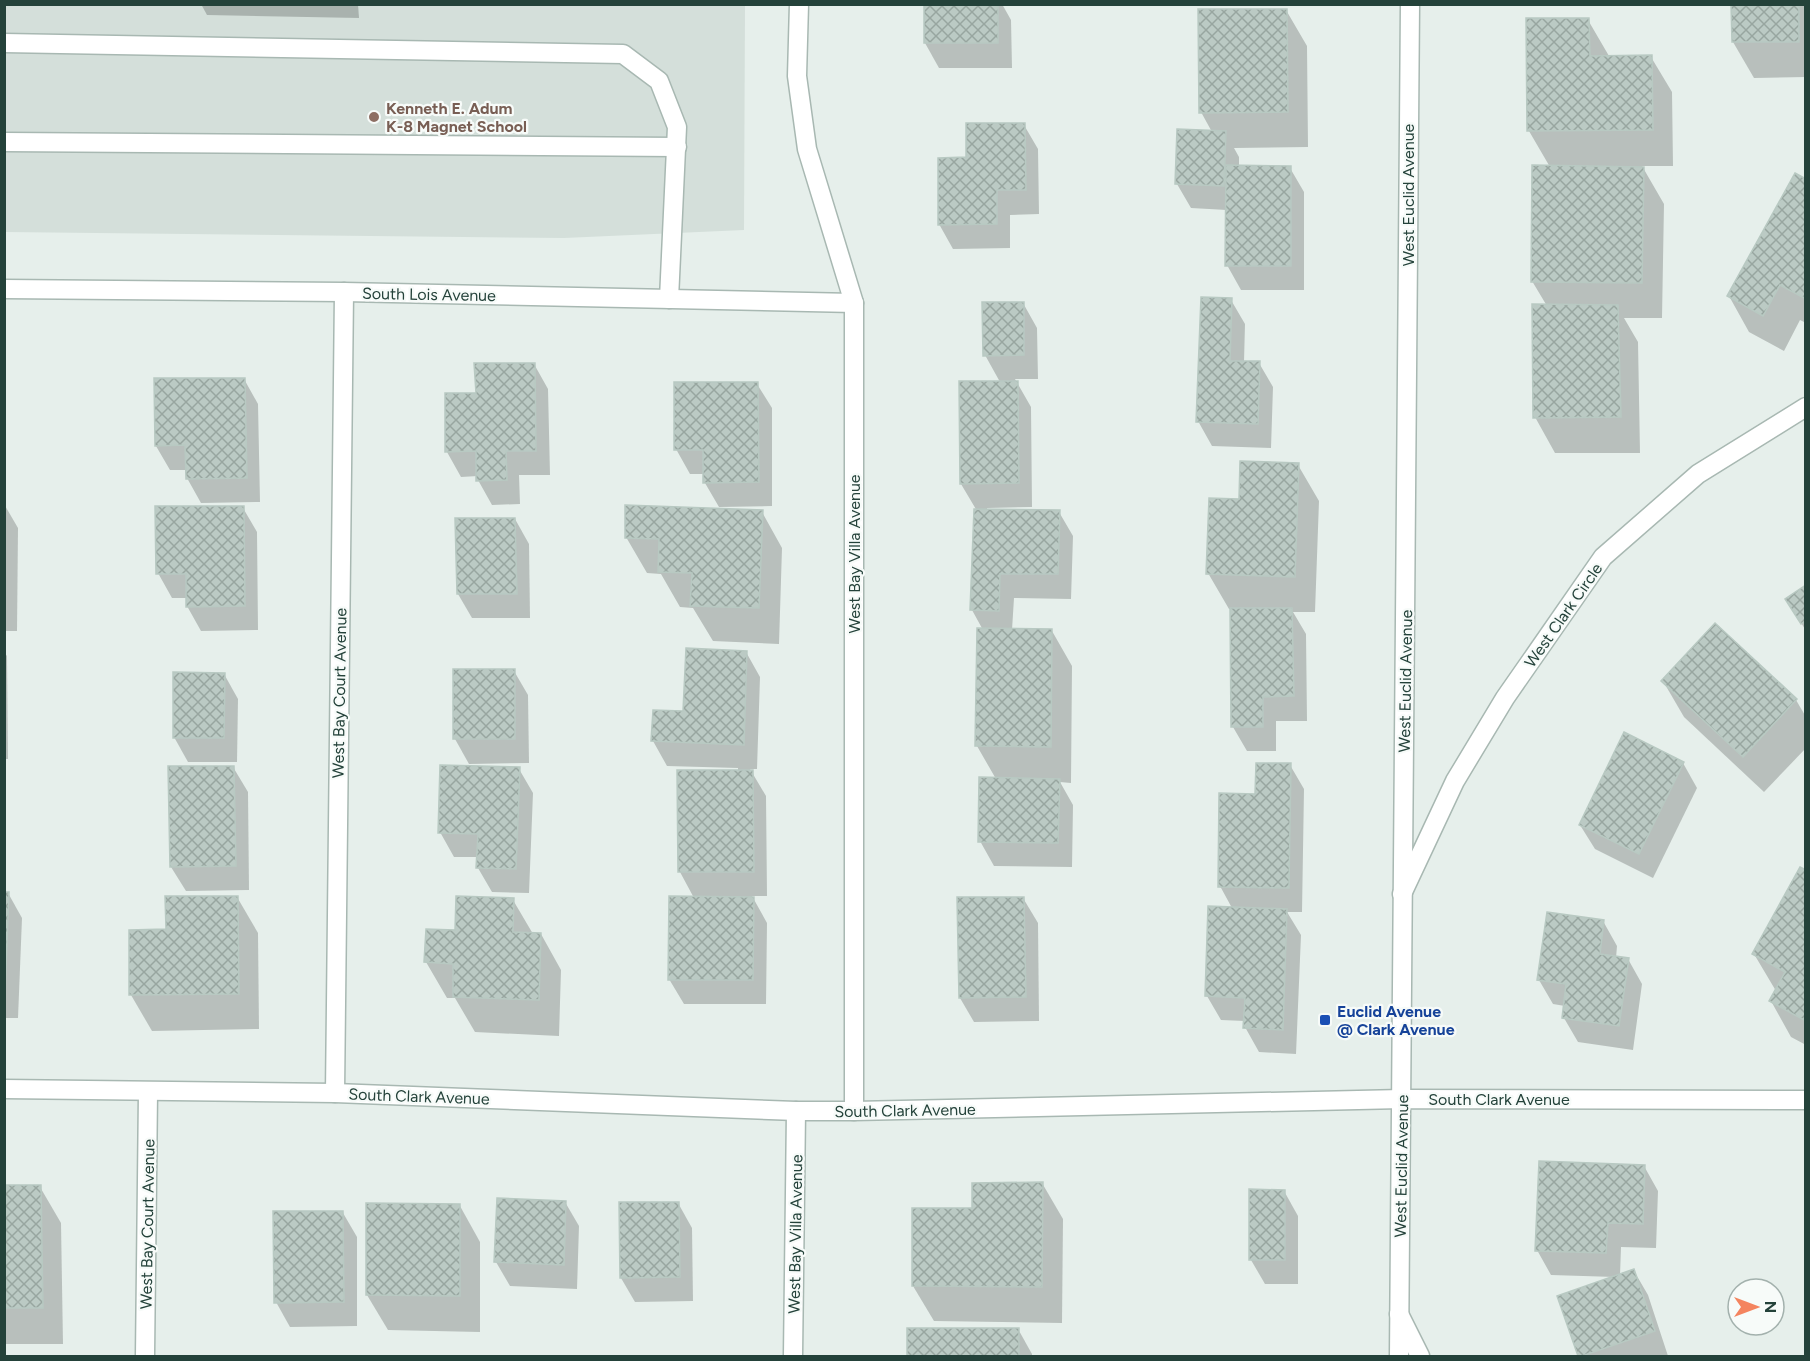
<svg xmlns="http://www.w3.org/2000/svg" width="1810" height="1361" viewBox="0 0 1810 1361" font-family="Figtree,sans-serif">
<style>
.built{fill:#d4dfda}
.shadow{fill:#0003}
.building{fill:url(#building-cross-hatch);stroke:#b8c9c2;stroke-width:1.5}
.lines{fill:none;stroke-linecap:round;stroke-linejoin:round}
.service-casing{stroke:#a8b8b2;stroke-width:21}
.minor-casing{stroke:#a8b8b2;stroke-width:21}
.tertiary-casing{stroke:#a8b8b2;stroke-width:21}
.service{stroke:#fff;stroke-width:18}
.minor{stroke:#fff;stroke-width:18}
.tertiary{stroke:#fff;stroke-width:18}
.education-dot{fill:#8d6e63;stroke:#f7fbf9;stroke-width:2}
.transit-dot{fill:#1a4fb4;stroke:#f7fbf9;stroke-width:2}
.labels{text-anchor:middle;stroke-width:4.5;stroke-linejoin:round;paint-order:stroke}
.education-label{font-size:16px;font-weight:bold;fill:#785e54;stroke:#f7fbf9;text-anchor:start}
.street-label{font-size:16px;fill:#24423a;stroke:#f7fbf9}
.transit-label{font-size:16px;font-weight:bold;fill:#164399;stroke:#f7fbf9;text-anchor:start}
</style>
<defs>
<pattern id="building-cross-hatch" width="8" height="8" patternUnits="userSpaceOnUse" patternTransform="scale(1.5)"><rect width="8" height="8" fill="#bbcac4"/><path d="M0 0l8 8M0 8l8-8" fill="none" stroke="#98a6a0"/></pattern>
</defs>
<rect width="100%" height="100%" fill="#e6efeb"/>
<!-- built -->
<path class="built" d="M5,5H745L744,230L564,238L5,232Z"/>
<!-- shadow -->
<g class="shadow">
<path d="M201,4H358L359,18L207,15Z"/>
<path d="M925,4H1002L1011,20L1012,68H939L925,43Z"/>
<path d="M1733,4H1806V77L1754,78L1733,42Z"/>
<path d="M1286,10L1307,46L1308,147L1234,148L1239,157V167L1290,168L1304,192V290H1241L1227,265V210L1191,208L1177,184L1212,132L1201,112Z"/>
<path d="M1527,20H1588L1609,56L1651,57L1672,92L1673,166H1642L1664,204L1662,318H1624L1638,342L1640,453H1555L1535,417L1547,306L1532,281L1550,167L1529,131Z"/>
<path d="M1024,125L1038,149L1039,214L1010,215V248L953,249L939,224L968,159Z"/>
<path d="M1806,181V323L1800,320L1784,351L1749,332L1729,296Z"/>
<path d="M1231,300L1245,324L1244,362L1259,363L1273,387L1271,448L1212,446L1198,421Z"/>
<path d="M1023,303L1037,328L1038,379H1015L1031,407L1032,507L987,508V511L1059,512L1073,536L1071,599L1014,598L1012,630L1052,631L1072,666L1071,783L1060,782L1073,805L1072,867L994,866L980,841L996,779L977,746L983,630L972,610L977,511L961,484L1000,382L985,355Z"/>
<path d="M534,364L548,389L550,475H519L520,504L492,505L478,480V476L461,477L447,452V395L477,394Z"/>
<path d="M244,379L258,404L260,502L201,503L187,478V470H170L156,446Z"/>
<path d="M757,384L772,408V506L719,507L705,483V474H690L676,449Z"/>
<path d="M1298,465L1319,501L1315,612H1293L1306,634L1307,721H1276V751H1247L1233,727L1231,609H1229L1208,573Z"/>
<path d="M4,504L18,528L17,631H4Z"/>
<path d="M243,508L257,532L258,630L201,631L187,606V598H172L158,573Z"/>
<path d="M762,512L782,548L779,644L713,641L693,608L680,607L661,574L647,573L626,537Z"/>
<path d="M515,519L529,544L530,618H472L458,594Z"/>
<path d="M1806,587V631L1787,599Z"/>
<path d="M4,652L7,656L8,759H4Z"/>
<path d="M746,652L760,677L757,769H750L766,796L767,896H752L767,923L766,1004H684L669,979L694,898L680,872L678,771H738V768L667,766L653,741L685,713Z"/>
<path d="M454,671H514L528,695L529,763L469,764L455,739Z"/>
<path d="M224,674L238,699L237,762H188L174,737Z"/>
<path d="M1663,681L1796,700L1806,717V748L1764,792L1684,717Z"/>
<path d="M1683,763L1697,788L1653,878L1595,849L1580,825Z"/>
<path d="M1290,765L1304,789L1302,912H1287L1301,935L1296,1054L1259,1052L1245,1027V1021L1221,1020L1207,996L1232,908L1220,886L1256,796Z"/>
<path d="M233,767L248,792L249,890L186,891L171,867Z"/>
<path d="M519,769L533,793L529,893L492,892L478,868V857H454L440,832Z"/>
<path d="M1806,872V1045L1791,1037L1771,1001L1776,991L1754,954Z"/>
<path d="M4,893H8L22,918L18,1018H4Z"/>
<path d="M237,897L258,933L259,1029L152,1031L131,995Z"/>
<path d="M1023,898L1038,923L1039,1021L974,1022L960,998Z"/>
<path d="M513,900L533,934H541L561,970L559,1036L475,1032L455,998H447L426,962L456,931Z"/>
<path d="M1603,921L1617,946L1616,958L1628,959L1642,984L1633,1050L1578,1042L1564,1018L1565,1006L1553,1004L1539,980Z"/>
<path d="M1644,1166L1658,1191L1656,1248L1621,1247L1620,1276L1634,1271L1648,1295L1668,1356H1579L1559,1297L1615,1277L1551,1275L1537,1250Z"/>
<path d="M1042,1183L1063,1219L1062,1323L934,1321L913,1286Z"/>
<path d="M4,1187H40L61,1223L63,1344H4Z"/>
<path d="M1284,1191L1298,1216V1284H1265L1251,1260Z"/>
<path d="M565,1202L579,1226L577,1289L510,1286L496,1262Z"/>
<path d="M678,1203L692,1228L693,1301L635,1302L621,1278Z"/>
<path d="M460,1206L480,1242V1332L388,1330L367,1295Z"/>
<path d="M343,1213L357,1237V1326L290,1327L276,1302Z"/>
<path d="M909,1329H1018L1032,1354V1356H908Z"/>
</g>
<!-- building -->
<g class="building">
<rect x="924" y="4" width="74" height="39"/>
<path d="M1731,4H1799V42H1732Z"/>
<path d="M1198,9H1287L1288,112L1199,113Z"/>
<path d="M1526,18H1589L1590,56L1652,55L1653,130L1527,131Z"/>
<path d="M966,123H1025L1026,190H997V224L938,225V158L966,157Z"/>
<path d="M1177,129L1226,131L1224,186L1175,184Z"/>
<path d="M1226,165L1291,166V266H1225Z"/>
<path d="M1532,165L1644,167L1642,283L1531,282Z"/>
<path d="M1795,173L1806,179V299L1780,285L1763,316L1727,296Z"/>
<path d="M1201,297L1232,298L1230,361H1260L1258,424L1196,422Z"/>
<path d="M982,302H1024V355L983,356Z"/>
<path d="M1532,304L1618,305L1621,417L1533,418Z"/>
<path d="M474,363H535L536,451H506L507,480L476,481V451L445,452V393H476Z"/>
<path d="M154,378H245L247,478L186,479L185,445L155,446Z"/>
<path d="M959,381H1018L1019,483L960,484Z"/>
<path d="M674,382H758L759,482L703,483V450H674Z"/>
<path d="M1240,461L1299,463L1295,577L1206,574L1209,498L1239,499Z"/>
<path d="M625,505L763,510L759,608L690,606L692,573L658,572L659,539L625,538Z"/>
<path d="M155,506H244L245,606L186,607V574H156Z"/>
<path d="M974,509L1060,510L1058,574H1000L999,611L970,610Z"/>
<path d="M455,518H515L517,594H457Z"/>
<path d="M1806,585V621L1801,624L1785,599Z"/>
<path d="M1230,608H1292L1294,696L1263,697V727H1231Z"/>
<path d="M1715,623L1797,699L1743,757L1661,681Z"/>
<path d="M977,628L1052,629L1051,747L975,746Z"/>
<path d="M686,648L747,651L744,745L651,741L653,710L683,711Z"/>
<rect x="453" y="669" width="62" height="70"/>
<path d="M173,672L225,673L224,738H173Z"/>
<path d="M1624,732L1684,762L1639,854L1579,825Z"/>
<path d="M1256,763H1291L1289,888L1218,887L1219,793L1255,794Z"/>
<path d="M440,765L520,767L516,869L476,868L478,834L438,833Z"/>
<path d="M168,766H234L236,866L170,867Z"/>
<path d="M677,770H753L754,872H678Z"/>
<path d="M979,777L1060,779L1058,843L978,842Z"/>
<path d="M1800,867L1806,870V1021L1769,1001L1785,972L1752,954Z"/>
<path d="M4,892H9L5,994H4Z"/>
<path d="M165,896H238L239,994L129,995V930L166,929Z"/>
<path d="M456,896L514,898L513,932L541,933L539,1000L453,997V964L424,962L426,929L455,930Z"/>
<path d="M669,896L754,897L753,980H668Z"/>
<path d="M957,897H1024L1026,997L959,998Z"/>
<path d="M1208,906L1287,909L1283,1030L1243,1028L1245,998L1205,996Z"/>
<path d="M1547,912L1604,920L1600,954L1629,958L1619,1026L1562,1018L1566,984L1537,980Z"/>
<path d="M1539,1161L1645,1165L1643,1224L1608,1223L1606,1253L1535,1251Z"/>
<path d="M1043,1182L1042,1287L912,1286V1208H972V1183Z"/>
<path d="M4,1185H41L43,1308H4Z"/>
<path d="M1249,1189L1285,1190V1260H1249Z"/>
<path d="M497,1198L566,1201L564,1265L494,1262Z"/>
<path d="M619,1202H679L680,1277L620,1278Z"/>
<path d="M366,1203L460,1204V1296L366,1295Z"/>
<path d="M273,1211H343L344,1302L274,1303Z"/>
<path d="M1634,1269L1655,1331L1582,1356H1578L1557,1296Z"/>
<rect x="907" y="1328" width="112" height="28"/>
</g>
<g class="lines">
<defs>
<g id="service">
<path d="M4,43L623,54L659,81L677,127L669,299"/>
<path d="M4,142L677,147"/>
</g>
<g id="minor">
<path d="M799,4L797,76L807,149L854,303V1111"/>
<path d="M4,289L344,292L854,303"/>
<path d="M1402,894L1455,781L1505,698L1603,557L1698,474L1806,407"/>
<path d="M4,1089L335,1093L796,1111H854L1402,1099L1806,1100"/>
<path d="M335,1093L344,292"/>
<path d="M1399,1314L1420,1356"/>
<path d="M145,1356L148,1092"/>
<path d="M793,1356L796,1111"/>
</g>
<path id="tertiary" d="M1399,1356L1410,4"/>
</defs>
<!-- service casing -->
<use href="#service" class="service-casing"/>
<!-- minor casing -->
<use href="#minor" class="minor-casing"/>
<!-- tertiary casing -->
<use href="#tertiary" class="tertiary-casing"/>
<!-- service -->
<use href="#service" class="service"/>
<!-- minor -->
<use href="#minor" class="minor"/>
<!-- tertiary -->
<use href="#tertiary" class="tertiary"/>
</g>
<!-- markers -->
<circle class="education-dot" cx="374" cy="117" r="6"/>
<rect class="transit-dot" x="1319" y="1014" width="12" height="12" rx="3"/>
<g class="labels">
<!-- education labels -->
<g class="education-label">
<text x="386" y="114">Kenneth E. Adum<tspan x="386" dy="18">K-8 Magnet School</tspan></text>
</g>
<!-- street labels -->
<g class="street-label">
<text transform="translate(1408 195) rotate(-90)" y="6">West Euclid Avenue</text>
<text transform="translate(429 294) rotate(1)" y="6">South Lois Avenue</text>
<text transform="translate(854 554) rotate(-90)" y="6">West Bay Villa Avenue</text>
<text transform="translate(1563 615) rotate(-55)" y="6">West Clark Circle</text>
<text transform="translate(1405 681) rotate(-89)" y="6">West Euclid Avenue</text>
<text transform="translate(339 693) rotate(-89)" y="6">West Bay Court Avenue</text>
<text transform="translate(419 1096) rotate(2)" y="6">South Clark Avenue</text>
<text x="1499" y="1105">South Clark Avenue</text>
<text transform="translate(905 1110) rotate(-1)" y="6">South Clark Avenue</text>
<text transform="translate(1401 1166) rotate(-89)" y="6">West Euclid Avenue</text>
<text transform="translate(147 1224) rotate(-89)" y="6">West Bay Court Avenue</text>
<text transform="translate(795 1234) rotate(-89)" y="6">West Bay Villa Avenue</text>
</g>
<!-- transit labels -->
<g class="transit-label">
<text x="1337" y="1017">Euclid Avenue<tspan x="1337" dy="18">@ Clark Avenue</tspan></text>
</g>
</g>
<!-- border -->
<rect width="1810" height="1361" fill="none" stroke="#24423a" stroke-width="12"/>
<!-- north arrow -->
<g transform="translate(1756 1307) rotate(90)"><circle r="28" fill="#f7fbf9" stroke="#a3b1ad" stroke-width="1.5"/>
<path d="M0-4.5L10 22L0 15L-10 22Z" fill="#f4845f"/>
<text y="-9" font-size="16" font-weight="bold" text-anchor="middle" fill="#24423a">N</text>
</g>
</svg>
